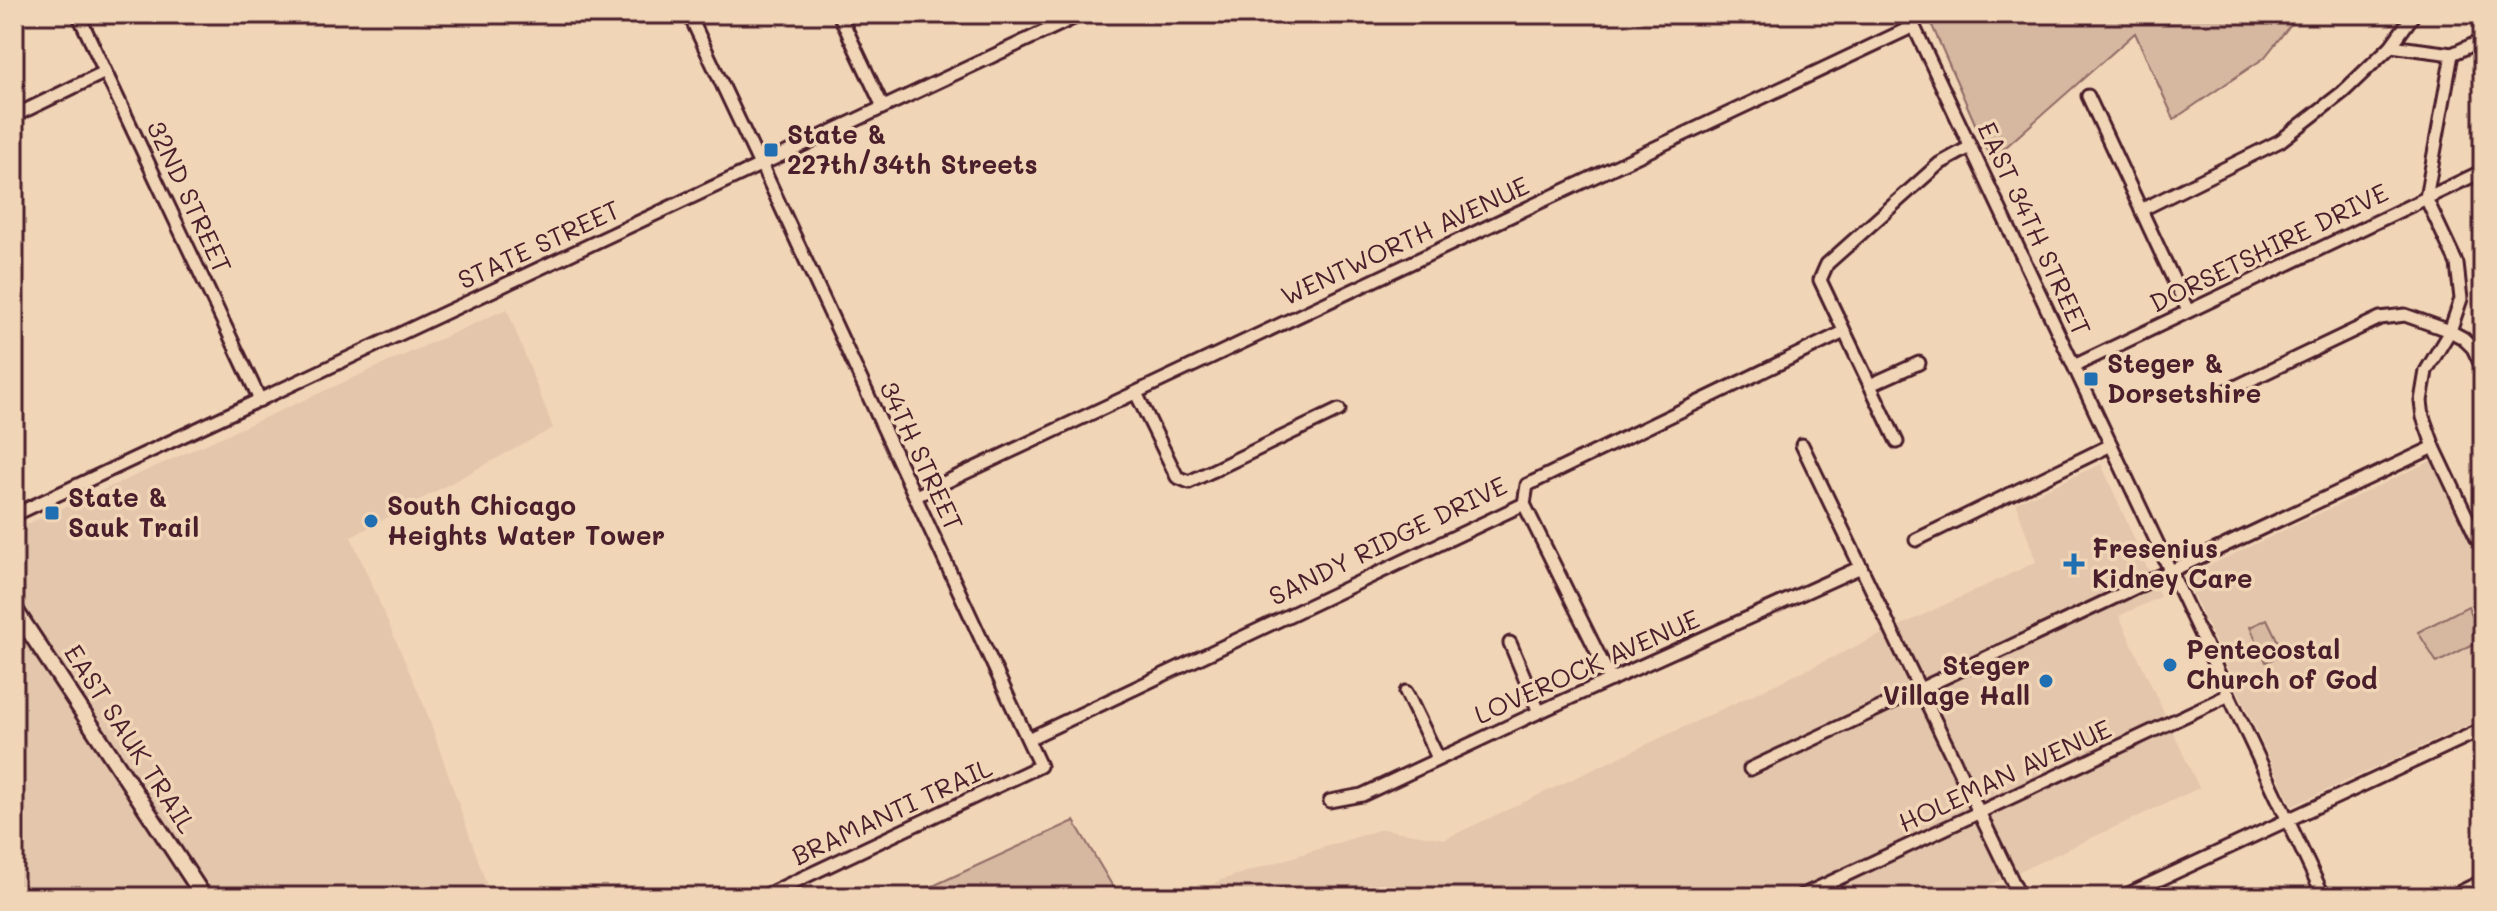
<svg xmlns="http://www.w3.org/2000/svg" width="2497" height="911" viewBox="0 0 2497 911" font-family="Mali,sans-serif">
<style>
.built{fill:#e3c6ab}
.green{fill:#d6b7a0;stroke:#906b66;stroke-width:2}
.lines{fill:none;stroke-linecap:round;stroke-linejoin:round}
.minor-casing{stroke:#4a1f2b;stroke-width:17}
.major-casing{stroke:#4a1f2b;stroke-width:20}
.minor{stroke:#f1d5b7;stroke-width:11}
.major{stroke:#f1d5b7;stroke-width:14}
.poi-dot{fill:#1f6fb2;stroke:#f1d5b7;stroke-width:3}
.labels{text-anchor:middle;stroke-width:7;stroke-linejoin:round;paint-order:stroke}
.poi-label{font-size:26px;font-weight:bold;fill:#4a1f2b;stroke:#f1d5b7;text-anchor:start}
.street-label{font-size:26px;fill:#4a1f2b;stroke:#f1d5b7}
</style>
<rect width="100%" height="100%" fill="#f1d5b7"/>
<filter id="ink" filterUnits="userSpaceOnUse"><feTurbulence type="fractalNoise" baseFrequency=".0125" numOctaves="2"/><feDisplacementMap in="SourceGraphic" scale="16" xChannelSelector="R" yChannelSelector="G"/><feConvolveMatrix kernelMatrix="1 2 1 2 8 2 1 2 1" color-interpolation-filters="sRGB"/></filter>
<g filter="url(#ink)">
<!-- built -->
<g class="built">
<path d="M507,309L553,428L351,537L425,708L491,897H14V530Z"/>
<path d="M2431,461L2483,570V718L2292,806L2185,577Z"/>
<path d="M2101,464L2160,597L2119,616L2199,788L1964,897H1193L1221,880L1382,829L1445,839L2036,562L2016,503Z"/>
</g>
<!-- green -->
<g class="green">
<path d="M1927,14H2299L2264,58L2174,119L2135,33L1991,160Z"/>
<path d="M2468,606L2483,639L2437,663L2418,632Z"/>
<path d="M2267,619L2284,654L2266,662L2250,627Z"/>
<path d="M1074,821L1119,897H909Z"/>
</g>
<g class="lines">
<defs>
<g id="minor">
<path d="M78,14L260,400"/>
<path d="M689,14L760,165"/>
<path d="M839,14L883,107"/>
<path d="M1908,14L2324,897"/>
<path d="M2391,46L2452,54L2483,40"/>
<path d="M2452,54L2426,198L2457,264L2461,299L2450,331L2426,371L2421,401L2423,417L2434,447L2483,551"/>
<path d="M2088,96L2188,311"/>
<path d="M14,116L105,72"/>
<path d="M761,164L1040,766L762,897"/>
<path d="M2141,210L2280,141L2343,92L2391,46L2414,14"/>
<path d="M2074,366L2483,171"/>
<path d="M1870,385L1919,363"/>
<path d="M2225,392L2380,318L2405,315L2450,331L2463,338L2473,348L2483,369"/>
<path d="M1136,393L1177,477L1189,482L1339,410"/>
<path d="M2482,415H2483"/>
<path d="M1897,442L1820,280L1827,264L1939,164L1970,147"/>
<path d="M1802,445L2020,897"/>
<path d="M916,496L1914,26"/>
<path d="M1524,504L1611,680"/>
<path d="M14,515L1082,14"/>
<path d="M1916,540L2111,445"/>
<path d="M1510,643L1539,712"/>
<path d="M1406,692L1438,758"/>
<path d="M1028,739L1524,504L1527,485L1844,332"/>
<path d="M1750,769L2434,447"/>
<path d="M1330,801L1362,795L1539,712L1861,567"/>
<path d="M1799,897L2229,695"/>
<path d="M2122,897L2483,729"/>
<path d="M2450,897L2483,881"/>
</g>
<path id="major" d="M14,608L204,897"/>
</defs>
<!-- minor casing -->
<use href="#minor" class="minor-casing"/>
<!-- major casing -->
<use href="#major" class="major-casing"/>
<!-- minor -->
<use href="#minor" class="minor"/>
<!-- major -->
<use href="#major" class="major"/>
</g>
</g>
<!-- markers -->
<g class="poi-dot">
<rect x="763" y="142" width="16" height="16" rx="4"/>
<rect x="2083" y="371" width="16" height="16" rx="4"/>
<rect x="44" y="505" width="16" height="16" rx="4"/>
<circle cx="371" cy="521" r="8"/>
<path d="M2070 552h8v8h8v8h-8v8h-8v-8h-8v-8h8z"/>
<circle cx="2170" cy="665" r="8"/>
<circle cx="2046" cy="681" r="8"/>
</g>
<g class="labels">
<!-- poi labels -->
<g class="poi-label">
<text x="787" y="144">State &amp;<tspan x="787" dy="30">227th/34th Streets</tspan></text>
<text x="2107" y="373">Steger &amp;<tspan x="2107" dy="30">Dorsetshire</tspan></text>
<text x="68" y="507">State &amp;<tspan x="68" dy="30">Sauk Trail</tspan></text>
<text x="387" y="515">South Chicago<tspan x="387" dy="30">Heights Water Tower</tspan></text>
<text x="2092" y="558">Fresenius<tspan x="2092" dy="30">Kidney Care</tspan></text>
<text x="2186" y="659">Pentecostal<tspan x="2186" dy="30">Church of God</tspan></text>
<text x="2030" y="675" text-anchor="end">Steger<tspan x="2030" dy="30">Village Hall</tspan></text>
</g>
<!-- street labels -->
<g class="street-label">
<text transform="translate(189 197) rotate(65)" y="9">32ND STREET</text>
<text transform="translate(2034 229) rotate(65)" y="9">EAST 34TH STREET</text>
<text transform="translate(1405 241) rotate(-25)" y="9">WENTWORTH AVENUE</text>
<text transform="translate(539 245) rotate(-25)" y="9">STATE STREET</text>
<text transform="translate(2269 248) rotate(-26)" y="9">DORSETSHIRE DRIVE</text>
<text transform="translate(921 456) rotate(65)" y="9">34TH STREET</text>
<text transform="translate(1388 541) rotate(-26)" y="9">SANDY RIDGE DRIVE</text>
<text transform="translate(1587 667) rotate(-24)" y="9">LOVEROCK AVENUE</text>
<text transform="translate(130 739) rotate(57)" y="9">EAST SAUK TRAIL</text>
<text transform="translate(2005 776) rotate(-25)" y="9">HOLEMAN AVENUE</text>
<text transform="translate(892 812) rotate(-25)" y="9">BRAMANTI TRAIL</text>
</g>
</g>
<!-- margin -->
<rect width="2497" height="911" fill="none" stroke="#f1d5b7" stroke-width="48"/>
<rect x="24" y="24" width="2449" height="863" fill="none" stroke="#4a1f2b" stroke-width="3" filter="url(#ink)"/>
</svg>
